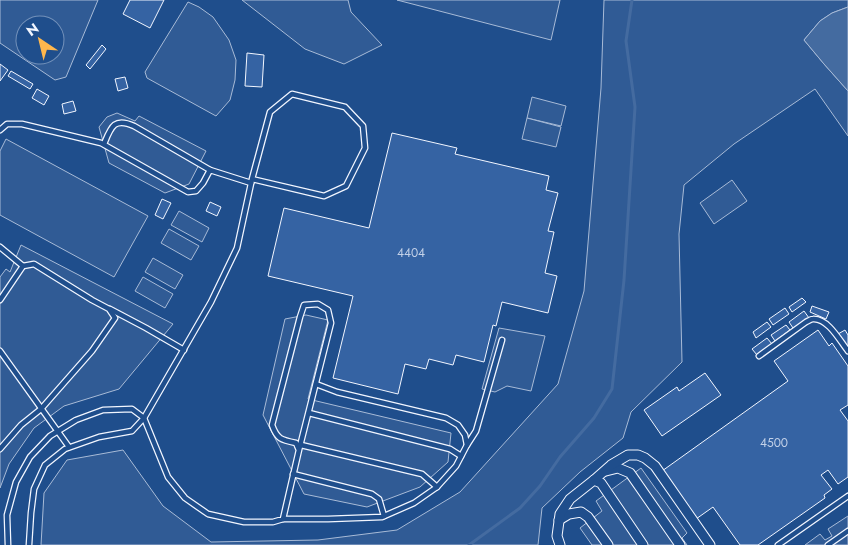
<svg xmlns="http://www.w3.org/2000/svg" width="848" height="545" viewBox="0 0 848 545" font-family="Jost,sans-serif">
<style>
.built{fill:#305b95;stroke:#a8bbd7;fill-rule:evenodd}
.water{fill:#446ba0;stroke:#a8bbd7}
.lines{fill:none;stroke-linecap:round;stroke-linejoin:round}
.stream{stroke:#446ba0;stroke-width:3}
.building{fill:#3563a3;stroke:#f2f6ff}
.service-casing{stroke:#f2f6ff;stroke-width:7}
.minor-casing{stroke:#f2f6ff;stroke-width:11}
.service{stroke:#1f4e8c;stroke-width:4.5}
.minor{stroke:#1f4e8c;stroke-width:9}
.labels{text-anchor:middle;stroke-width:4;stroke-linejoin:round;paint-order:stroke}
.number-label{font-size:12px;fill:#c3d1e8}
</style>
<rect width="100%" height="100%" fill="#1f4e8c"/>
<!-- built -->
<g class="built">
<path d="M0,0H98L66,77L55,80L0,43ZM25,25H55V55H25Z"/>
<path d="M242,0H348L351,12L382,45L344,64L305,49Z"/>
<path d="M397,0H560L551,40Z"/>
<path d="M604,0H848V7L832,13L820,21L804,40L824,64L848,91V136L815,89L734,144L684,185L679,234L682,362L631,412L623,438L580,472L542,508L538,545H41L44,493L67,460L123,450L163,506L211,542L318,540L397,530L460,492L558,384L584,291L601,88Z"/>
<path d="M188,2L199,7L213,17L229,40L236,60L235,80L230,100L216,116L147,78L145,72Z"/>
<path d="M532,97L566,106L561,126L527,118Z"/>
<path d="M117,113L135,121L139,116L206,151L189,184L165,193L109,163L99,127L107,117Z"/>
<path d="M527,118L561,127L556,147L522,139Z"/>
<path d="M6,139L148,216L114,277L0,215V151Z"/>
<path d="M732,180L747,201L714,224L700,203Z"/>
<path d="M179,211L209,228L202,242L171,225Z"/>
<path d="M169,229L199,246L191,260L161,243Z"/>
<path d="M21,245L173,324L119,389L64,406L34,428L9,464L0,488V277L6,269L10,272Z"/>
<path d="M153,258L183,275L175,289L145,272Z"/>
<path d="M143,277L173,294L165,308L135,291Z"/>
<path d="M306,315L328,320L308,399L451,433L448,462L420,487L367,507L304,494L263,415L285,319Z"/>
<path d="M499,328L545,336L531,391L507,386L495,392L482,389Z"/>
<path d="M641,468L687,533L682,538L687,545H592L580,528L602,511L596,501Z"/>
<path d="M848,516V545H805L820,534L825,540L832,536L828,529Z"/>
</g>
<!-- water -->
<path class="water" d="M848,7V91L824,64L804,40L820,21L832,13Z"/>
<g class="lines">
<!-- stream -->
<path class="stream" d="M469,545L520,508L540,486L560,457L594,418L612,389L624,280L635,107L626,41L632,0"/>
</g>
<!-- building -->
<g class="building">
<path d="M130,0H164L150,28L123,14Z"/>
<path d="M102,45L106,49L90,69L86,65Z"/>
<path d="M247,53L264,55L262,87L245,86Z"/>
<path d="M0,64L8,70L0,81Z"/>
<path d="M11,71L33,84L30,89L8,76Z"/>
<path d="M125,77L128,88L118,91L115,79Z"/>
<path d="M37,89L49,96L44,105L32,98Z"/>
<path d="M73,101L76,111L64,114L62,104Z"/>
<path d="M392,133L457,148L455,154L549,176L546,190L558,193L548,231L554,232L545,273L557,276L548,313L502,302L496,326L493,325L484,362L456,355L453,365L429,359L426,369L405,364L398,394L333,378L353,296L268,276L284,208L369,228Z"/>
<path d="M162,199L171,203L163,219L155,215Z"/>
<path d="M210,202L221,207L217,216L206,211Z"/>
<path d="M802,298L806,302L792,312L789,307Z"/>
<path d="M812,306L829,312L826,319L810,312Z"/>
<path d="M785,308L789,314L773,325L769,319Z"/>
<path d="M804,311L809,318L793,328L789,322Z"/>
<path d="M767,322L771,327L756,338L753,332Z"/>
<path d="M786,325L790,330L775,341L771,335Z"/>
<path d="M818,330L829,346L832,343L848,366V405L840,410L848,421V477L838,484L828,470L821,475L832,489L824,495L825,498L758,545H740L713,507L696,519L662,471L788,381L774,361Z"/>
<path d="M845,330L848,335V349L838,334Z"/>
<path d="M767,338L772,344L757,355L752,349Z"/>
<path d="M705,373L721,395L662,436L644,410L677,387L679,391Z"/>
</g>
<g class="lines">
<defs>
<g id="service">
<path d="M0,130L7,124H22L101,143L188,192L196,191L203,183L210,170L251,183"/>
<path d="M104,144C111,127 114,117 134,126L210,170"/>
<path d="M0,247L23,266"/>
<path d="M0,300L23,266L34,264L92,300L109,309L115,318L92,351L41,409L21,425L0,449"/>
<path d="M110,309L146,328L184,350"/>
<path d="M0,351L69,447"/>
<path d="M759,356L806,322C808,321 811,319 813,319C828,318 840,341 848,351"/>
<path d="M309,413L450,449L461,456"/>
<path d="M301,445L422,474L437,487"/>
<path d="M467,445L476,431L502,340"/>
<path d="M293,474L372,494L379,499L384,516"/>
<path d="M283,519H328L382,517L414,503L437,487L456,466L467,445L465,435L458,425L446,418L337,392L316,384"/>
<path d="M8,545L7,515L16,482L30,457L50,436L76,420L103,410L132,409L144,418L168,477L185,498L208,514L244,522H273L283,519L299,450L296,443C281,440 277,439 272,425L300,317L304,305L318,304L328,310L331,323L299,450"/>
<path d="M29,545L31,513L34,489L45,465L65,449L99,437L132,431L144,418L211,302L237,248L252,179L270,112L292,94L345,107L363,126L365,148L346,186L324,196L252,179"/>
<path d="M778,545L848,496"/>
<path d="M828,545L848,531"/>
</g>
<g id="minor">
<path d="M606,471L618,468L630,473L680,545"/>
<path d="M594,480L601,483L643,545"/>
<path d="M559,520L569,514L581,512L588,517L608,545"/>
<path d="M560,545L557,536L560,514L570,499L594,480L611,465L628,455H638L645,458L655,466L710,545"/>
</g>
</defs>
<!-- service casing -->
<use href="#service" class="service-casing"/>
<!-- minor casing -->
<use href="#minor" class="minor-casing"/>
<!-- service -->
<use href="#service" class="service"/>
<!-- minor -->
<use href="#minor" class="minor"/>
</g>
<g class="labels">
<!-- number labels -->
<g class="number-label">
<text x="411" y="257">4404</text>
<text x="774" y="447">4500</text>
</g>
</g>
<!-- north arrow -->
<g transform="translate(40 40) rotate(325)"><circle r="24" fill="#1f4e8c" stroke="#7391ba"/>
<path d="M0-4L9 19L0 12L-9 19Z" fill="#ffb74d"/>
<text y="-8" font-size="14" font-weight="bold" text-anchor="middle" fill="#f2f6ff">N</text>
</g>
</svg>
